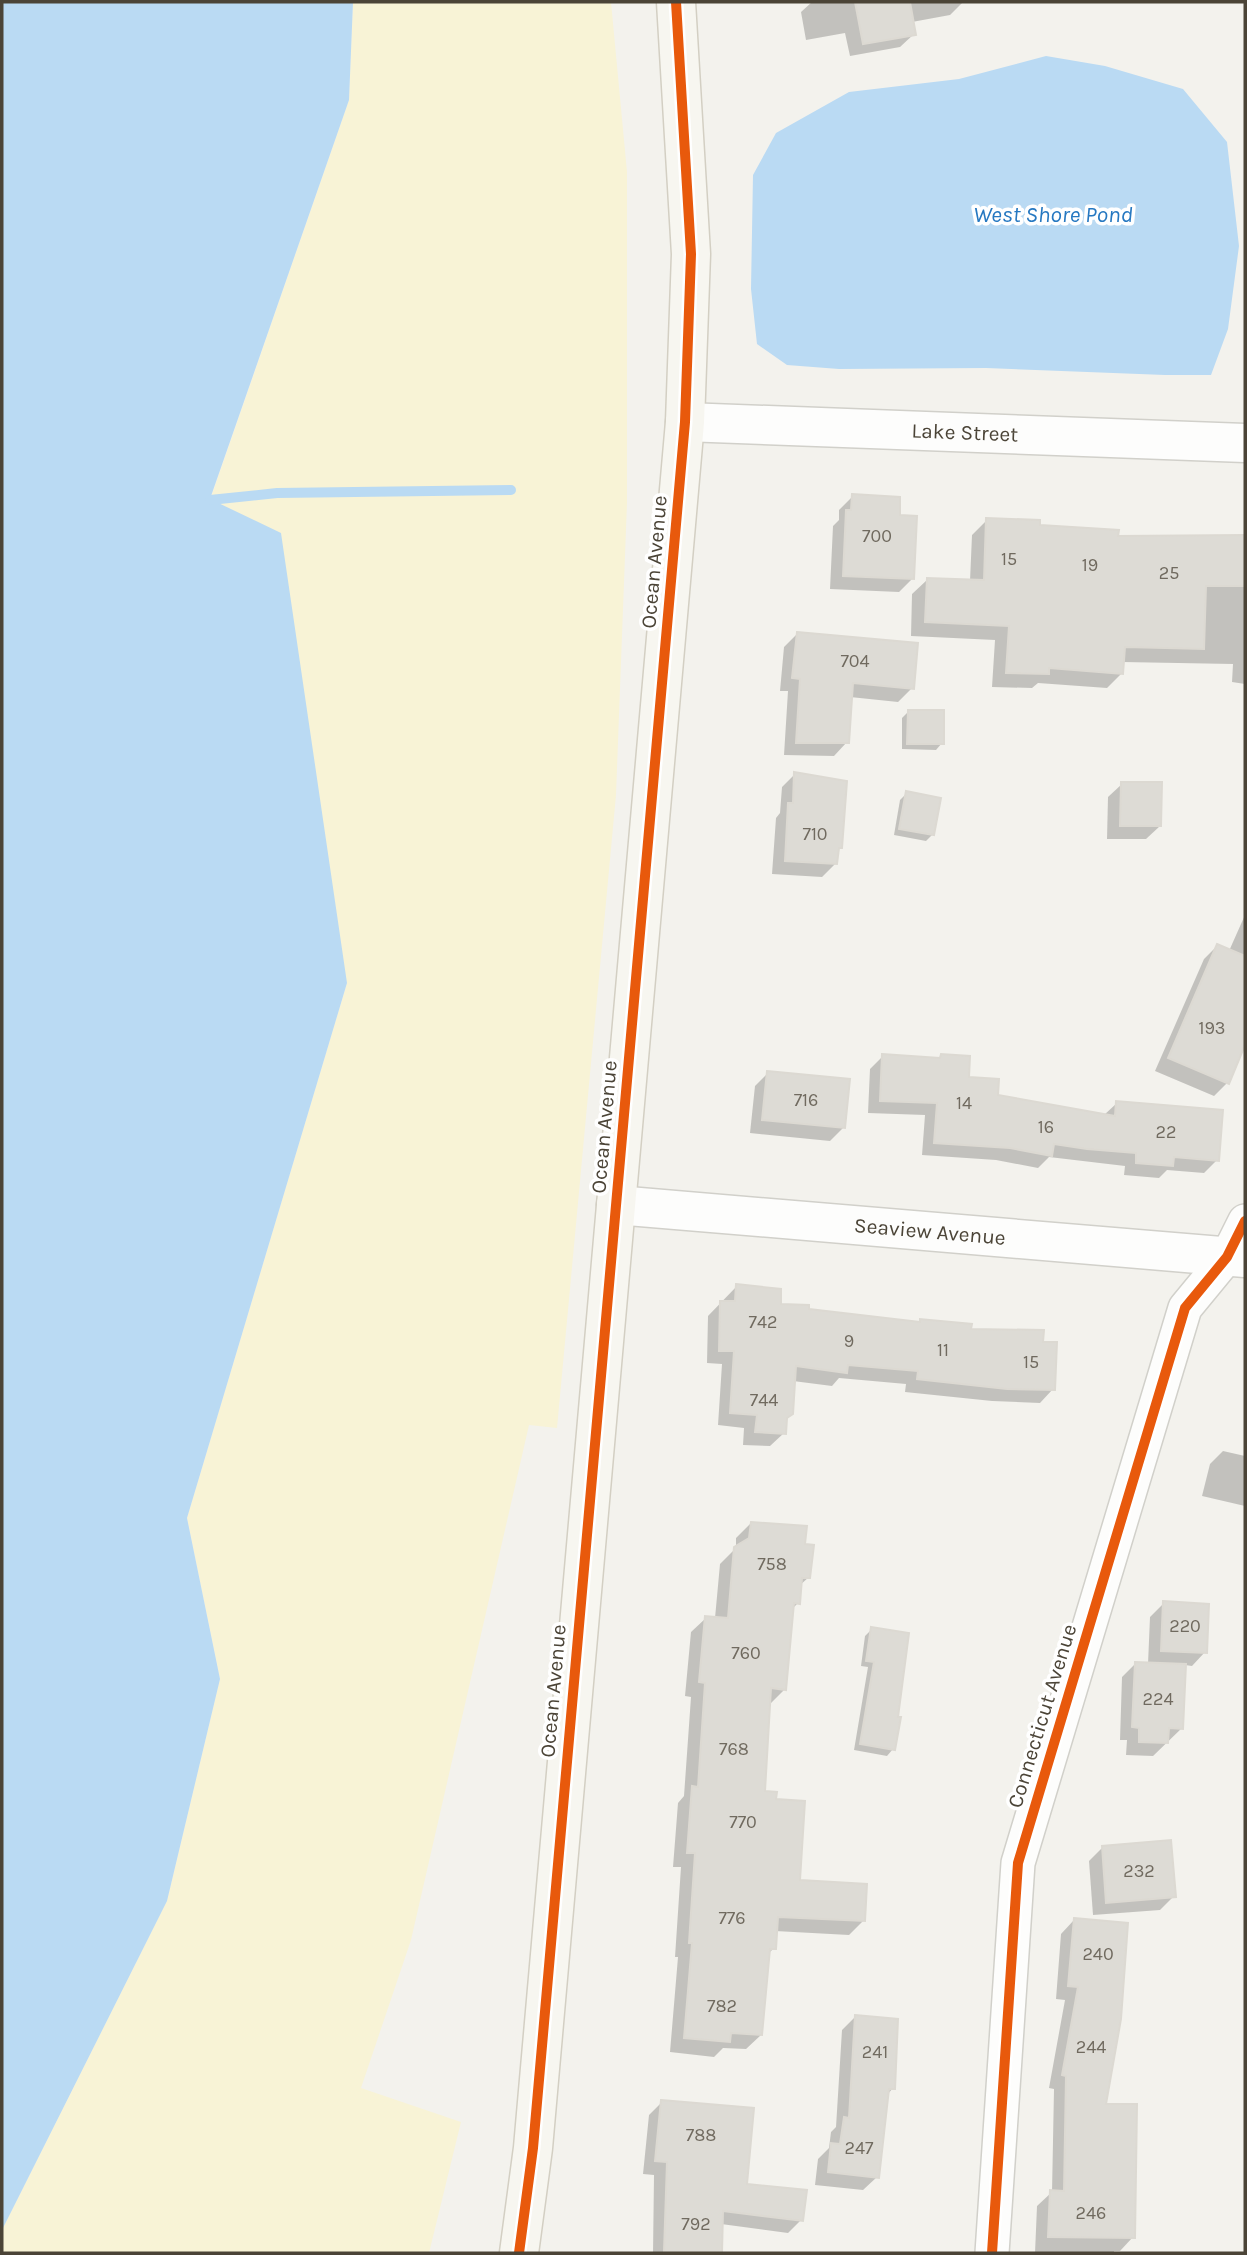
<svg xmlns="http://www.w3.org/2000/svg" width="1247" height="2255" viewBox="0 0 1247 2255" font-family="Karla,sans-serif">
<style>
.sand{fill:#f8f3d6}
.water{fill:#badaf3}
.shadow{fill:#0003}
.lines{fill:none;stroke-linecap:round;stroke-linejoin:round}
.stream{stroke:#badaf3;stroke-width:10}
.building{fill:#dddbd5;stroke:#dcd9d2;stroke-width:2}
.minor-casing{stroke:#d1d0ca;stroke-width:36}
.tertiary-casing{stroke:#d1d0ca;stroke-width:41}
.secondary-casing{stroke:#d3cfc3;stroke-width:41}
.minor{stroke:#fdfdfc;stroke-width:33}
.tertiary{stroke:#fdfdfc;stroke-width:38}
.secondary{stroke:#f7f6f0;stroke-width:38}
.cycleway-casing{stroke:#fff;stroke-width:15}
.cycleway{stroke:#e8590c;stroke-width:10}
.labels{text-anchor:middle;stroke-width:7;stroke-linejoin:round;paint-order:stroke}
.number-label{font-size:18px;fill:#706a5f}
.street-label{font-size:21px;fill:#4b4437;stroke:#fff}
.water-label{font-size:23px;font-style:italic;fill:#2678c1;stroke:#fff}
</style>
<rect width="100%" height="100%" fill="#f3f2ed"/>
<!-- sand -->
<path class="sand" d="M353,2H611L627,172V503L616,795L557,1428L529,1425L411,1940L361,2088L461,2122L429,2253H2V2230L167,1901L220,1679L187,1518L347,983L210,500L349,100Z"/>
<!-- water -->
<g class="water">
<path d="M2,2H353L349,100L210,499L281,533L347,983L187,1518L220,1679L167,1901L2,2230Z"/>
<path d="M1046,56L1105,66L1183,89L1227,142L1239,246L1228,329L1211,375H1165L986,368L839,369L787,365L757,344L751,289L753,175L776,133L849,92L959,79Z"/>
</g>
<!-- shadow -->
<g class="shadow">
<path d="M812,2H963L950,15L912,22L914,34L900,47L850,56L845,33L806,40L801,12Z"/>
<path d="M853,496L898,517L912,579L899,592L830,589L833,526L839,520V510Z"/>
<path d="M987,520L1116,538L1245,537V684L1232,682L1233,664L1122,662V673L1107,688L1038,683L1032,688L992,687L995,640L911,636L912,594L927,580L970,581L972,535Z"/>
<path d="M797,634L912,688L898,702L850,697L847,742L834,756L784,755L788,691H780L784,647Z"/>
<path d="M909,711L942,743L936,750L902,749V718Z"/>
<path d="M795,774L841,847L837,851L836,863L822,877L772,874L776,818L780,813L782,787Z"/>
<path d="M1122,784L1160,826L1146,839H1107L1108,797Z"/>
<path d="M907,793L933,834L926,841L894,835L900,800Z"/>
<path d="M1245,915V1041L1227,1083L1214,1096L1155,1071L1204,959L1217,946L1229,951Z"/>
<path d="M883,1056L937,1059L941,1056L967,1079L996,1096L1104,1115L1117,1103L1217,1160L1204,1173L1167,1170L1159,1178L1124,1175L1125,1166L1049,1157L1038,1168L996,1160L922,1155L925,1115L868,1113L870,1069Z"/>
<path d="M768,1073L843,1128L830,1141L750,1133L755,1086Z"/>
<path d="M737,1286L779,1306L918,1323L921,1320L1042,1344L1053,1389L1040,1403L992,1401L905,1392L906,1384L839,1378L832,1386L793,1381L784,1433L770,1446L743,1445L744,1428L718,1425L722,1364L707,1363L708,1316Z"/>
<path d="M1223,1451L1245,1456V1506L1202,1496L1210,1464Z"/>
<path d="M751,1523L803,1546L809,1577L799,1586L798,1603L791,1610L785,1689L770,1704L763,1793L774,1801L798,1882L864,1920L849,1935L775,1931L774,1948L767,1955L761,2035L746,2049L723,2048L714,2057L670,2052L678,1957H675L681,1867H673L678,1803L684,1796L691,1697L685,1696L691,1632L706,1618H715L720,1564L736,1548V1538Z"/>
<path d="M1164,1603L1205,1652L1192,1666L1185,1665L1182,1728L1153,1756L1126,1755L1127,1740H1120L1122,1677L1136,1663L1148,1664L1150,1617Z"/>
<path d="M872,1629L893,1749L887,1756L854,1750L868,1667L861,1666L865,1636Z"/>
<path d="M1102,1848L1174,1896L1160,1910L1093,1915L1089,1861Z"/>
<path d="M1074,1920L1104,2106L1133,2237L1120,2251H1114V2253H1035L1037,2206L1052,2192L1054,2089L1049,2088L1065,2000L1056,1999L1061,1934Z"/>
<path d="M855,2017L893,2088L887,2095L877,2177L863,2190L815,2185L818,2159L829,2148L831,2132L836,2127L842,2030Z"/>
<path d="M662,2102L746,2185L801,2220L788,2233L721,2224L720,2253H653L654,2175L643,2174L649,2115Z"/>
</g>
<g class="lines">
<!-- stream -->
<path class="stream" d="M210,500L277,493L511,490"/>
</g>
<!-- building -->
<g class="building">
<path d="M855,2H910L916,35L863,44Z"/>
<path d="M852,494L900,497V515L917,516L914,579L843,576L846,510H851Z"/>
<path d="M986,518L1040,520V525L1119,530L1118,536L1245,535V586H1206L1204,649L1125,647L1123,674L1049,668V674L1006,673L1009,626L925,622L927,578L984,580Z"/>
<path d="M797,632L918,643L914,689L853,683L849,743H796L800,679L792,678Z"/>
<path d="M908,710H944V744H907Z"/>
<path d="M794,772L847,781L842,848H839L837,864L785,861L788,803H793Z"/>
<path d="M1121,782H1162L1161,826H1120Z"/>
<path d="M906,791L941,798L934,835L899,829Z"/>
<path d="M1217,944L1245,956V1045L1229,1084L1168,1058Z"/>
<path d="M882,1054L940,1058L941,1054L970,1056L969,1077L999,1079L998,1095L1115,1116L1116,1101L1223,1110L1219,1161L1174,1157L1173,1166L1136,1163V1153L1087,1149L1054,1144L1052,1156L1010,1148L934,1143L937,1103L880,1101Z"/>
<path d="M767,1071L850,1079L845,1128L762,1120Z"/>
<path d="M736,1284L781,1289V1304L809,1305V1309L920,1322V1319L972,1324L971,1329L1044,1330L1043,1342H1057L1055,1390L1007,1389L917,1379L918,1371L848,1365L847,1373L796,1366L793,1414L787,1418L786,1434L755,1432L757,1415L730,1413L734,1351H719L720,1301H735Z"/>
<path d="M751,1522L807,1526L805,1544L814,1545L810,1578H802L800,1604L794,1603L786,1690L771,1688L765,1791L777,1792L776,1799L805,1801L800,1880L867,1884L865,1921L778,1917L776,1949H770L762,2035L731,2033L730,2042L684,2038L692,1943H689L695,1853H687L692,1786L698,1787L705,1683L699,1682L705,1616L728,1618L734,1547L749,1538Z"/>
<path d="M1163,1601L1209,1604L1207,1653L1161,1651Z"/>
<path d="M871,1627L909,1633L898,1717H901L895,1750L860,1744L874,1662L866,1661Z"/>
<path d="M1135,1662L1186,1664L1183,1729L1169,1728L1168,1743L1139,1742V1728L1132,1727Z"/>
<path d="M1171,1840L1176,1897L1106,1903L1102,1846Z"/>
<path d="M1074,1918L1128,1923L1121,2019L1106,2104H1137L1135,2238L1048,2237L1050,2190L1064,2191L1066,2076L1062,2075L1078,1987L1068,1986Z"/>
<path d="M855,2015L898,2019L895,2089H889L879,2178L828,2172L831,2143L840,2144L844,2117L849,2118Z"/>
<path d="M661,2100L754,2108L747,2184L807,2190L803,2221L723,2211L722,2253L664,2252L667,2162L655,2161Z"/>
</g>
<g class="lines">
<defs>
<path id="minor" d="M992,2253L1018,1863L1185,1308L1227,1257L1245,1221"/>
<g id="tertiary">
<path id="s1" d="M685,422L1245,443"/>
<path id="s2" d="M616,1205L1245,1258"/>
</g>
<path id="secondary" d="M519,2253L533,2148L685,422L691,254L676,2"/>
</defs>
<!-- minor casing -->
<use href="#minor" class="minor-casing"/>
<!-- tertiary casing -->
<use href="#tertiary" class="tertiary-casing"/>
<!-- secondary casing -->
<use href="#secondary" class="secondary-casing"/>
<!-- minor -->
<use href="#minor" class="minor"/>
<!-- tertiary -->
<use href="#tertiary" class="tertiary"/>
<!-- secondary -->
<use href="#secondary" class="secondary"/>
<defs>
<g id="cycleway">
<path d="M519,2253L533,2148L685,422L691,254L676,2"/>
<path d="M992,2253L1018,1863L1185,1308L1227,1257L1245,1221"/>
</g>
</defs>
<!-- cycleway casing -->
<use href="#cycleway" class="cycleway-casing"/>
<!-- cycleway -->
<use href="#cycleway" class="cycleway"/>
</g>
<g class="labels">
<!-- number labels -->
<g class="number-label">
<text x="877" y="542">700</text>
<text x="1009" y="565">15</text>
<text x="1090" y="571">19</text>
<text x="1169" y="579">25</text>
<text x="855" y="667">704</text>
<text x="815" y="840">710</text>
<text x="1212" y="1034">193</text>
<text x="806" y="1106">716</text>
<text x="964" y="1109">14</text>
<text x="1046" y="1133">16</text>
<text x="1166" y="1138">22</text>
<text x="763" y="1328">742</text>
<text x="849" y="1347">9</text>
<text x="943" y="1356">11</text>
<text x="1031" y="1368">15</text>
<text x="764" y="1406">744</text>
<text x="772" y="1570">758</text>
<text x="1185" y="1632">220</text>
<text x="746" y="1659">760</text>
<text x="1158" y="1705">224</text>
<text x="734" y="1755">768</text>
<text x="743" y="1828">770</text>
<text x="1139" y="1877">232</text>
<text x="732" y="1924">776</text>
<text x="1098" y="1960">240</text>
<text x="722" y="2012">782</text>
<text x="1091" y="2053">244</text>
<text x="875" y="2058">241</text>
<text x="701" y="2141">788</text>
<text x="859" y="2154">247</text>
<text x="1091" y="2219">246</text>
<text x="696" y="2230">792</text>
</g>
<!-- street labels -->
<g class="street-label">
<text dy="7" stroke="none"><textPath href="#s1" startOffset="280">Lake Street</textPath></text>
<text transform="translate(654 562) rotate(-85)" y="7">Ocean Avenue</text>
<text transform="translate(604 1127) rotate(-85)" y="7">Ocean Avenue</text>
<text dy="7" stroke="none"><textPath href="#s2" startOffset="315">Seaview Avenue</textPath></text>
<text transform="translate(553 1691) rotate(-85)" y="7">Ocean Avenue</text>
<text transform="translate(1042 1716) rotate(-73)" y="7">Connecticut Avenue</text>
</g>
<!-- water labels -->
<g class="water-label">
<text x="1053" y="222">West Shore Pond</text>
</g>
</g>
<!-- border -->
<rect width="1247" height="2255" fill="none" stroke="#4b4437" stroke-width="7"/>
</svg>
